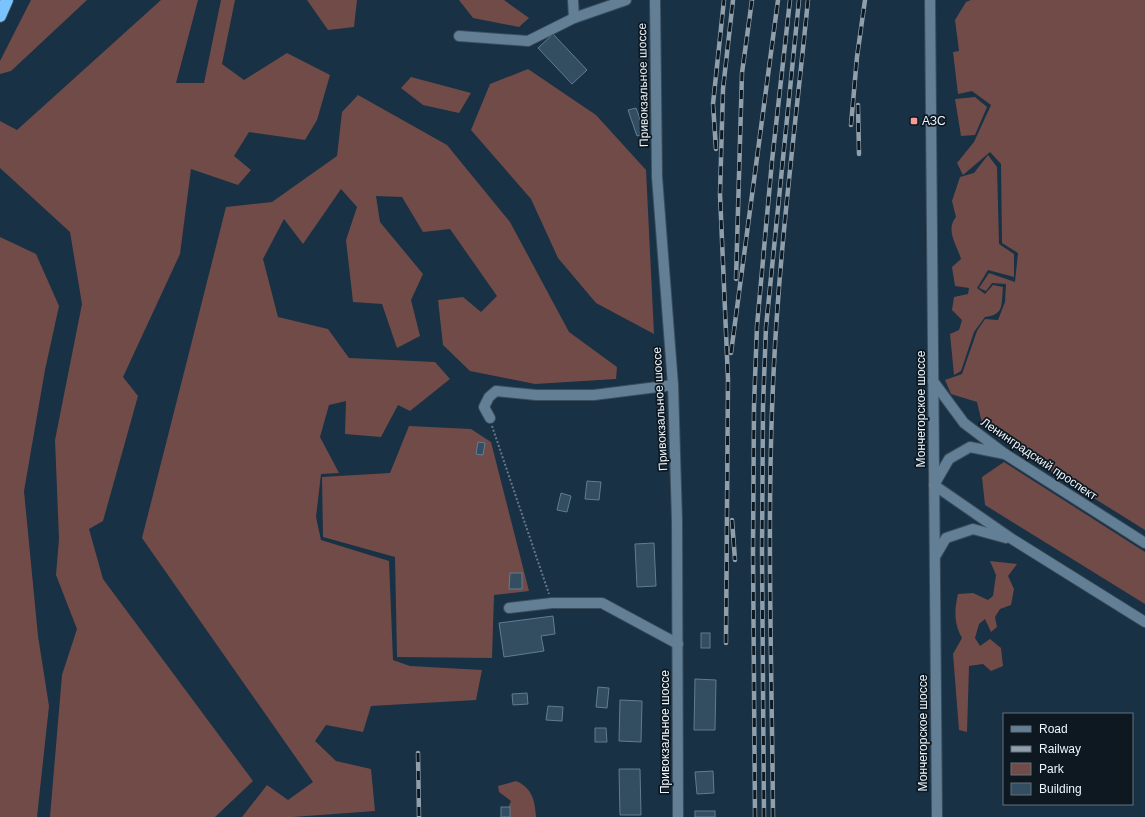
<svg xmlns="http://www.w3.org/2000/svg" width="1145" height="817" viewBox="0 0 1145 817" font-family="Arial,sans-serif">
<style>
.green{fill:#714b48}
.building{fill:#334d61;stroke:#617c93}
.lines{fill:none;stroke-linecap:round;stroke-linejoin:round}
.minor-casing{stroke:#3a4d5c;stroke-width:12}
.highway-casing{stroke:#3a4d5c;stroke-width:14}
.path{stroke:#667988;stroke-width:2;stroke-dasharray:2 2;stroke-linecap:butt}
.minor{stroke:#637f95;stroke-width:10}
.highway{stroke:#7bc3fc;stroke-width:12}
.rail-casing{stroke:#8f9fac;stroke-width:4.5}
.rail{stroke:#0d1820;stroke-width:3;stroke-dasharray:9;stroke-linecap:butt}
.poi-dot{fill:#f59c96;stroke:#0d1820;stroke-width:1.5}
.labels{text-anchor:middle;stroke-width:3.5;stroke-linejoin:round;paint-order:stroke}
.street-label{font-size:12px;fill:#edf6fe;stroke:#0d1820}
.poi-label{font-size:12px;fill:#edf6fe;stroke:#0d1820;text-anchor:start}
</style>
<rect width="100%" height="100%" fill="#183144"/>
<!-- green -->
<g class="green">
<path d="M31,0H87L11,71L0,74V61Z"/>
<path d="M161,0H198L176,83H204L221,0H235L222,64L244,80L287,53L330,75L317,120L305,140L249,132L234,156L251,170L238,185L191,169L180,254L123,377L138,396L103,521L89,529L103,579L253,781L215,817H50L62,675L77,629L56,575L59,539L55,440L82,304L70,232L0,168V121L17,130Z"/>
<path d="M307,0H357L354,27L328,30Z"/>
<path d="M459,0H504L529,18L519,27L473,18Z"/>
<path d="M971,0H1145V530L999,439L982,423L977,402L951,394L945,380L962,374L977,331L985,319L998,320L1005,302L1006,284L992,283L986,291L979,288L989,273L1015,282L1018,253L1002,243L1001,164L990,152L963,175L957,163L974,142L991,105L972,91L958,94L953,52L959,51L955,20L966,2Z"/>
<path d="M528,69L596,115L646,170L654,334L596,303L558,258L531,199L471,130L490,84Z"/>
<path d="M411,77L471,93L459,113L423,105L401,88Z"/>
<path d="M358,95L447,145L510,222L569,332L617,367L616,379L535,384L470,371L443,345L438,300L463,297L481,312L497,296L450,229L423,232L402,197L376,196L380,222L423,274L411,300L420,336L397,348L382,304L353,302L346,240L357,207L341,189L303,244L284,219L263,259L278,317L328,329L349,358L435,362L450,379L410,411L398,405L381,437L345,434L346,401L329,405L320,437L339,473L321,474L316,517L321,540L389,561L393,660L410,666L482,670L476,700L371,706L363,732L326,725L315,741L336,761L371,769L375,811L293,817H242L267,785L288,800L313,782L142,538L226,207L272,202L337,156L342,112Z"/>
<path d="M975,97L987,107L975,135L961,136L955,99Z"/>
<path d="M988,155L997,167L999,244L1014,254V277L988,270L977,288L985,294L993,285L1003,287C1001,304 1005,315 985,317L974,332L961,371L954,375L950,334L959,330L962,320L952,310L954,297L968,294L969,288L955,286L952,267L961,259C957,245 945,230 956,217L952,201L960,177L974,173Z"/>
<path d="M0,237L36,254L59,306L45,370L24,491L38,636L49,706L37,817H0Z"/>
<path d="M409,426L471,429L491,442L529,591L494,595L492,658L397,657L395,557L323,537L322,477L390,473Z"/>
<path d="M1004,462L1145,552V604L985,505L982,477Z"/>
<path d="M990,561L1017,564L1008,576L1014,589L1011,605L1000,609L995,617L997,627L991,632L985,619L979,624L975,638L980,646L990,639L1001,648L1003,666L991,671L983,664L969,666L967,732L959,730L953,654L962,638C954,624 954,610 958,594L973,593L988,600L993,596L996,575Z"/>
<path d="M516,781C532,788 535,800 536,817H504L511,801L499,792L498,786Z"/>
</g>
<!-- building -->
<g class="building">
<path d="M553,34L587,70L572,84L538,48Z"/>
<path d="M636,108L645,133L637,136L628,110Z"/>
<path d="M478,442L485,443L483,455L476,454Z"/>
<path d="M587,481L601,482L599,500L585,499Z"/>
<path d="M561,493L571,496L567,512L557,510Z"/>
<path d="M654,543L656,586L637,587L635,544Z"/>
<path d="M510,573H522V589H509Z"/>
<path d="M553,616L555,634L541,636L544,651L504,657L499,623Z"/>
<rect x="701" y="633" width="9" height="15"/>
<path d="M695,679L716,680L715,730H694Z"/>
<path d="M598,687L609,688L607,708L596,707Z"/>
<path d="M527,693L528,704L513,705L512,694Z"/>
<path d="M620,700L642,701L641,742L619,741Z"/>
<path d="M548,706L563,707L562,721L546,720Z"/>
<path d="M595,728H606L607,742H595Z"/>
<path d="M619,769H640L641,815H620Z"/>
<path d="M713,771L714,793L697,794L695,772Z"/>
<rect x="501" y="807" width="9" height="10"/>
<rect x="695" y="811" width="20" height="6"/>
</g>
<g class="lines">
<defs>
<g id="minor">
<path d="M573,0L574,18"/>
<path d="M655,0L657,177L673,385L677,521L678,817"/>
<path d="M930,0L937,817"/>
<path d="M459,36L528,41L574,18L626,0"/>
<path d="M933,381L964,423L1005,454L1145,543"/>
<path d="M490,418L484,407L489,397L496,391L536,395H594L673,385"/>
<path d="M1005,454L970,447L949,459L934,485L1012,539L1145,622"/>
<path d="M936,555L946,538L973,529L1006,538"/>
<path d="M509,608L552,603H602L678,644"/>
</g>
<path id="highway" d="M0,16L7,0"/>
</defs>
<!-- minor casing -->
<use href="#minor" class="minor-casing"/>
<!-- highway casing -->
<use href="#highway" class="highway-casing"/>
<!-- path -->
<path class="path" d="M492,426L549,594"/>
<!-- minor -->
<use href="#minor" class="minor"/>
<!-- highway -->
<use href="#highway" class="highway"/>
<defs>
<g id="rail">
<path d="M858,105L859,154"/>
<path d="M851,125L857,57L865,0"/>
<path d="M716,149L713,104L724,0"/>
<path d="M736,279L742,73L752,0"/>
<path d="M731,353L778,0"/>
<path d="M732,520L735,560"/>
<path d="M726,643L728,379L720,194L723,89L733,0"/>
<path d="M418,753L419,817"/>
<path d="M755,817L753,552L754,406L757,326L772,161L790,0"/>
<path d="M764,817L762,552L763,406L766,327L799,0"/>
<path d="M773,817C772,666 766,515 774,364C780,243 796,121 808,0"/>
</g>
</defs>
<!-- rail casing -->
<use href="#rail" class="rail-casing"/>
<!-- rail -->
<use href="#rail" class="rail"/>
</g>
<!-- markers -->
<rect class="poi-dot" x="910" y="117" width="8" height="8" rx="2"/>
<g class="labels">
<!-- street labels -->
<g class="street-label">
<text transform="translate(643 85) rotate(-91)" y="4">Привокзальное шоссе</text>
<text transform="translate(660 409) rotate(-93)" y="4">Привокзальное шоссе</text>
<text transform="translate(921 409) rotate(-90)" y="4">Мончегорское шоссе</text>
<text transform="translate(1039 459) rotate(34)" y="4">Ленинградский проспект</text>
<text transform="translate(665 732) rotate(-90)" y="4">Привокзальное шоссе</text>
<text transform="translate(923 733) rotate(-90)" y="4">Мончегорское шоссе</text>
</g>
<!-- poi labels -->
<g class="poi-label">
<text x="922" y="125">АЗС</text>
</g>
</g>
<!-- legend -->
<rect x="1003" y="713" width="130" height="92" fill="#0d1820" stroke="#677179"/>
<rect x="1011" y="726" width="20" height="6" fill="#637f95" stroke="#677179"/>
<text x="1039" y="733" font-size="12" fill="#edf6fe">Road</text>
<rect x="1011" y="746" width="20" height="6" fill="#8f9fac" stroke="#677179"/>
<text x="1039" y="753" font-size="12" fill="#edf6fe">Railway</text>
<rect x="1011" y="763" width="20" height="12" fill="#714b48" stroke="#677179"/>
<text x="1039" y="773" font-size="12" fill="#edf6fe">Park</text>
<rect x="1011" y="783" width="20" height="12" fill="#334d61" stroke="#677179"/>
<text x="1039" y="793" font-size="12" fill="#edf6fe">Building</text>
</svg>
